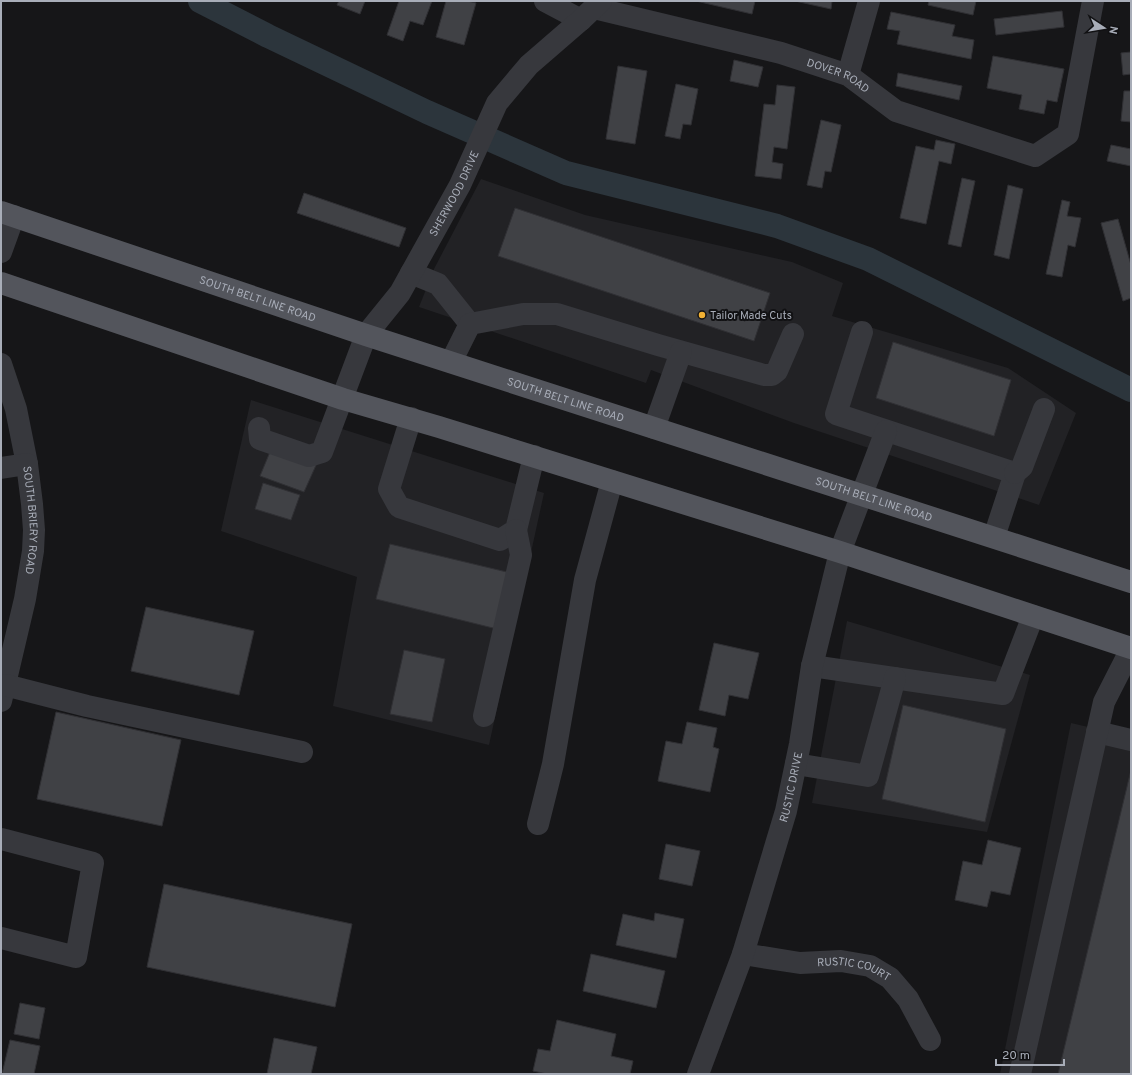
<svg xmlns="http://www.w3.org/2000/svg" width="1132" height="1075" viewBox="0 0 1132 1075" font-family="Overpass,sans-serif">
<style>
.built{fill:#222225}
.lines{fill:none;stroke-linecap:round;stroke-linejoin:round}
.canal{stroke:#2c353c;stroke-width:24}
.building{fill:#404145;stroke:#303034}
.minor{stroke:#37383d;stroke-width:22}
.major{stroke:#53555c;stroke-width:22}
.poi-dot{fill:#f2b134;stroke:#111113;stroke-width:1.5}
.labels{text-anchor:middle;stroke-width:4;stroke-linejoin:round;paint-order:stroke}
.street-label{font-size:11px;fill:#a8adb8;stroke:#111113}
.poi-label{font-size:11px;fill:#a8adb8;stroke:#111113;text-anchor:start}
</style>
<rect width="100%" height="100%" fill="#161618"/>
<!-- built -->
<g class="built">
<path d="M481,179L585,215L792,262L843,283L832,316L1008,368L1076,413L1039,505L794,423L651,370L646,383L419,307L434,269Z"/>
<path d="M251,400L544,493L489,745L333,706L357,577L221,531Z"/>
<path d="M847,621L1030,675L987,832L812,803Z"/>
<path d="M1071,723L1131,737V1074H1000Z"/>
</g>
<g class="lines">
<!-- canal -->
<path class="canal" d="M200,1L268,36L427,112L566,173L777,226L868,259L1131,390"/>
</g>
<!-- building -->
<g class="building">
<path d="M339,1H365L360,14L337,5Z"/>
<path d="M399,1H432L423,25L410,21L403,41L387,35Z"/>
<path d="M446,1H467L476,3L464,45L436,37Z"/>
<path d="M696,1H755L752,14Z"/>
<path d="M795,1H832L831,9Z"/>
<path d="M929,1H976L973,15L928,5Z"/>
<path d="M1062,11L1064,27L996,35L994,19Z"/>
<path d="M891,12L955,25L952,36L974,40L971,59L897,44L900,31L887,29Z"/>
<path d="M1131,52V74L1123,75L1121,53Z"/>
<path d="M993,56L1064,69L1057,102L1047,100L1044,114L1019,109L1022,95L987,88Z"/>
<path d="M734,60L763,67L758,87L730,81Z"/>
<path d="M618,66L647,71L635,144L606,139Z"/>
<path d="M898,73L962,86L959,100L896,86Z"/>
<path d="M676,84L698,89L691,125L683,124L680,139L665,136Z"/>
<path d="M777,85L795,87L787,149L774,147L772,162L783,164L781,179L755,176L764,104L775,105Z"/>
<path d="M1124,91H1131V122L1121,121Z"/>
<path d="M821,120L841,125L831,172L825,171L822,188L807,185Z"/>
<path d="M936,140L955,144L951,164L939,161L926,224L900,218L916,146L934,150Z"/>
<path d="M1111,145L1131,149V166L1107,161Z"/>
<path d="M962,178L975,181L961,247L948,244Z"/>
<path d="M1008,185L1023,189L1009,259L994,255Z"/>
<path d="M304,193L406,228L399,247L297,213Z"/>
<path d="M1062,200L1070,202L1067,216L1081,218L1075,247L1068,245L1062,277L1046,274Z"/>
<path d="M515,208L770,293L754,341L498,256Z"/>
<path d="M1118,219L1131,265V298L1123,301L1101,223Z"/>
<path d="M893,342L1011,380L994,436L876,398Z"/>
<path d="M272,447L317,463L304,492L260,476Z"/>
<path d="M263,483L300,495L291,520L255,509Z"/>
<path d="M390,544L511,573L497,629L376,599Z"/>
<path d="M146,607L254,631L239,695L131,671Z"/>
<path d="M714,643L759,653L748,699L729,695L725,716L699,710Z"/>
<path d="M404,650L445,659L432,722L390,714Z"/>
<path d="M903,705L1006,729L985,822L882,799Z"/>
<path d="M56,712L181,740L162,826L37,799Z"/>
<path d="M687,722L717,728L713,747L719,749L710,792L658,781L666,741L682,744Z"/>
<path d="M1131,770V1074H1058Z"/>
<path d="M988,840L1021,848L1010,895L991,891L987,907L955,900L963,861L982,865Z"/>
<path d="M666,844L700,851L692,886L659,879Z"/>
<path d="M164,884L352,924L335,1007L147,967Z"/>
<path d="M655,913L684,919L676,958L616,945L623,914L654,921Z"/>
<path d="M591,954L665,971L656,1008L583,991Z"/>
<path d="M20,1003L45,1008L39,1039L14,1034Z"/>
<path d="M557,1020L616,1034L611,1056L633,1061L630,1074H547L533,1071L538,1049L550,1051Z"/>
<path d="M274,1038L317,1047L311,1074H267Z"/>
<path d="M10,1040L40,1046L34,1074H2Z"/>
</g>
<g class="lines">
<!-- minor -->
<g class="minor">
<path d="M545,1L581,20"/>
<path id="s1" d="M594,8L781,53L848,75L896,111L1035,156L1068,134L1093,1"/>
<path d="M848,75L869,1"/>
<path d="M1,252L14,216"/>
<path d="M411,273L438,284L470,324"/>
<path d="M862,332L836,414L1015,473L994,537"/>
<path d="M451,362L470,324L523,314H557L658,345L764,375H772L777,371L793,334"/>
<path id="s2" d="M1,364L16,409L27,464L32,504L34,530L33,551L25,599L1,701"/>
<path d="M411,418L389,489L399,507L500,540L516,530L534,456"/>
<path id="s3" d="M259,428L260,439L309,456L322,452L366,335L400,293L460,185L497,103L529,65L581,20L601,1"/>
<path d="M654,428L681,352"/>
<path d="M1,468L27,464"/>
<path d="M1015,473L1022,467L1044,409"/>
<path d="M812,666L1003,694L1033,616"/>
<path d="M5,685L87,706L302,752"/>
<path d="M484,716L521,555L516,530"/>
<path d="M1097,732L1131,740"/>
<path d="M796,764L868,776L895,678"/>
<path d="M538,824L553,764L585,580L612,481"/>
<path d="M1,839L93,863L76,957L1,938"/>
<path id="s4" d="M743,954L800,963L841,961L870,966L890,978L908,999L930,1040"/>
<path id="s5" d="M698,1074L743,954L786,811L800,744L812,666L840,552L886,431"/>
<path d="M1020,1074L1104,702L1131,649"/>
</g>
<!-- major -->
<g class="major">
<path id="s6" d="M1,212L366,335L1131,582"/>
<path d="M1,283L343,399L439,427L840,552L1131,648"/>
</g>
</g>
<!-- markers -->
<circle class="poi-dot" cx="702" cy="315" r="4"/>
<g class="labels">
<!-- street labels -->
<g class="street-label">
<text dy="4" stroke="none"><textPath href="#s1" startOffset="254">DOVER ROAD</textPath></text>
<text dy="4" stroke="none"><textPath href="#s3" startOffset="369">SHERWOOD DRIVE</textPath></text>
<text dy="4" stroke="none"><textPath href="#s6" startOffset="271">SOUTH BELT LINE ROAD</textPath></text>
<text dy="4" stroke="none"><textPath href="#s6" startOffset="595">SOUTH BELT LINE ROAD</textPath></text>
<text dy="4" stroke="none"><textPath href="#s6" startOffset="919">SOUTH BELT LINE ROAD</textPath></text>
<text dy="4" stroke="none"><textPath href="#s2" startOffset="160">SOUTH BRIERY ROAD</textPath></text>
<text dy="4" stroke="none"><textPath href="#s5" startOffset="302">RUSTIC DRIVE</textPath></text>
<text dy="4" stroke="none"><textPath href="#s4" startOffset="113">RUSTIC COURT</textPath></text>
</g>
<!-- poi labels -->
<g class="poi-label">
<text x="710" y="319">Tailor Made Cuts</text>
</g>
</g>
<!-- border -->
<rect width="1132" height="1075" fill="none" stroke="#a8adb8" stroke-width="4"/>
<!-- north arrow -->
<g transform="translate(1104 28) rotate(102)" stroke="#111113" stroke-width="3" paint-order="stroke">
<path d="M0-3L7 15L0 10L-7 15Z" fill="#a8adb8"/>
<text y="-6" font-size="11" font-weight="bold" text-anchor="middle" fill="#a8adb8">N</text>
</g>
<!-- scale -->
<path d="M996 1059v6h68v-6" fill="none" stroke="#a8adb8" stroke-width="2"/>
<text x="1002" y="1059" font-size="12" fill="#a8adb8" stroke="#111113" stroke-width="3" paint-order="stroke">20 m</text>
</svg>
